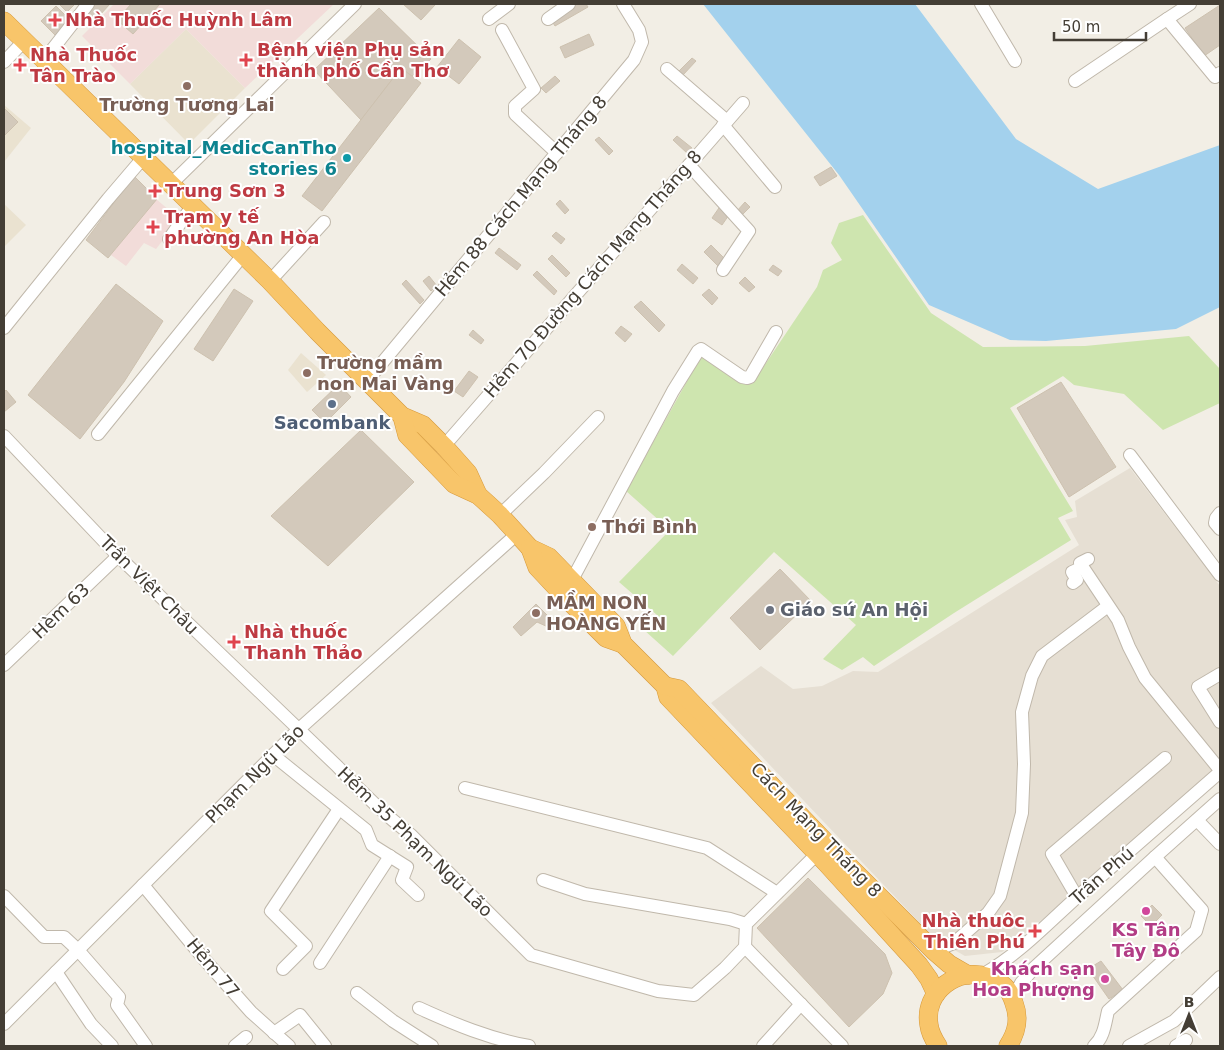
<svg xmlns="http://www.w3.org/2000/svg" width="1224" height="1050" viewBox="0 0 1224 1050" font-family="'DejaVu Sans',sans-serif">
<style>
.residential{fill:#e6dfd3}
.education{fill:#eae2d0}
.medical{fill:#f2dcd9}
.green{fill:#cee5af}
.water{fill:#a3d1ed}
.building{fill:#d3c9bb;stroke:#cdc1af}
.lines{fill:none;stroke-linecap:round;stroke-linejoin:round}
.minor-casing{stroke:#c0b8ab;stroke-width:14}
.highway-casing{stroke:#d6993b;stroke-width:19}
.minor{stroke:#fff;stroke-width:12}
.highway{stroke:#f8c56a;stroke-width:18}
.health-dot{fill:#e0444e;stroke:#fff;stroke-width:2}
.education-dot{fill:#8d6e63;stroke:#fff;stroke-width:2}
.culture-dot{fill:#0f9aa8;stroke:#fff;stroke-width:2}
.service-dot{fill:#5c6f8a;stroke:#fff;stroke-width:2}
.worship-dot{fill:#6b7280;stroke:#fff;stroke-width:2}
.hotel-dot{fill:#d1479c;stroke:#fff;stroke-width:2}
.labels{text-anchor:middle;stroke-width:4;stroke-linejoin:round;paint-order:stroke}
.health-label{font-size:18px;font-weight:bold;fill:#be3a42;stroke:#fff;text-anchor:start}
.education-label{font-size:18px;font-weight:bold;fill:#785e54;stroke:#fff;text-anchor:start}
.culture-label{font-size:18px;font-weight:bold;fill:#0d838f;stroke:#fff;text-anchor:end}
.street-label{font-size:18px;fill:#443e35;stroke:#fff}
.service-label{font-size:18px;font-weight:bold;fill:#4e5e75;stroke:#fff}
.worship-label{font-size:18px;font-weight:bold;fill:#5b616d;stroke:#fff;text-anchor:start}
.hotel-label{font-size:18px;font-weight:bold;fill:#b23c85;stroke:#fff}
</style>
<rect width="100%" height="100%" fill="#f2eee5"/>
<!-- residential -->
<path class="residential" d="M1130,468L1220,586V765L1065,901L1002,952L965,956L935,939L711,703L761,666L793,689L822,686L853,671L878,672L1079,545L1065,520L1077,517L1075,501Z"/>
<!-- education -->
<g class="education">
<path d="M186,29L245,88L189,144L130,84Z"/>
<path d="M4,105L31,128L4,162Z"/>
<path d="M4,204L26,225L4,247Z"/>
<path d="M301,353L326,375L307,392L288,370Z"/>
</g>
<!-- medical -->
<g class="medical">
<path d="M114,4H334L245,88L186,29L130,84L82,36Z"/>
<path d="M156,199L176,216L177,222L156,249L144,243L126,266L111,255Z"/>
</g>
<!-- green -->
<path class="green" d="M863,215L931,313L983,347L1085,346L1189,336L1220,369V403L1163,430L1124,394L1074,385L1063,376L1010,408L1073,511L1058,518L1071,540L954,613L874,666L863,657L842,670L823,659L856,625L774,552L673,656L644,630L657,615L619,582L670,530L626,491L701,356L752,384L817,287L823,270L842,260L831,243L839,223Z"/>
<!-- water -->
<path class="water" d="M703,4H915L1016,139L1098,189L1220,145V307L1176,329L1046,341L1010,340L929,305L839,175Z"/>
<!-- building -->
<g class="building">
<path d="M59,4H75L67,12Z"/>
<path d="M94,4H110L88,28L79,20Z"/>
<path d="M131,4H160L133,34L117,20Z"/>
<path d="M403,4H434L435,5L421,20Z"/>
<path d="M575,4H586L588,7L555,26L550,18Z"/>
<path d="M1220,5V45L1204,56L1185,28Z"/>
<path d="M56,6L70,20L55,35L41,21Z"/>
<path d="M379,8L431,59L412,76L401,68L361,120L314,70Z"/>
<path d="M589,34L594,45L565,58L560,47Z"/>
<path d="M459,39L481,57L459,84L437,67Z"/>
<path d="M692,58L696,61L683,75L679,71Z"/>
<path d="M401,68L421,83L322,211L302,196Z"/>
<path d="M555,76L560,81L546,93L541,88Z"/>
<path d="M4,108L18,122L4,136Z"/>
<path d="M677,136L692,148L688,154L673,140Z"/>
<path d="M599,137L613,151L609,155L595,140Z"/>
<path d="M831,167L837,176L820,186L814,177Z"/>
<path d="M134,176L157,199L108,258L86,240Z"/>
<path d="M560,200L569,210L565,214L556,204Z"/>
<path d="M745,202L750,207L742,215L737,211Z"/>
<path d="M721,205L731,212L722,225L712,218Z"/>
<path d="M556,232L565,239L561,244L552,236Z"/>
<path d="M711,245L725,259L718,266L704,252Z"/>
<path d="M499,248L521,265L517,270L495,253Z"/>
<path d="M552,255L570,273L566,277L548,259Z"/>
<path d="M682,264L698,278L693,284L677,270Z"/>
<path d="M773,265L782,271L778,276L769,270Z"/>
<path d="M537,271L557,291L554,295L533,275Z"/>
<path d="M429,276L437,286L431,291L423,281Z"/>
<path d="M745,277L755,287L749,292L739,283Z"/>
<path d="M406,280L424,300L420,304L402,284Z"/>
<path d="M116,284L163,321L124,382L80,439L28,395Z"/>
<path d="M234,289L253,301L213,361L194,349Z"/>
<path d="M709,289L718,298L712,305L702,295Z"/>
<path d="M641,301L665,325L659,332L634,307Z"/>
<path d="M621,326L632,334L625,342L615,333Z"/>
<path d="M473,330L484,340L481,344L469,335Z"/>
<path d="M469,371L478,377L463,397L454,391Z"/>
<path d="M1061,382L1116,467L1069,497L1017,408Z"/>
<path d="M339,384L351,397L325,423L312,410Z"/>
<path d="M6,390L16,402L4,412V392Z"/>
<path d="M361,430L414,482L328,566L271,516Z"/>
<path d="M780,569L811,601L760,650L730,618Z"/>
<path d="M536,604L553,621L548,627L537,622L521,636L513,627Z"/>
<path d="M808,878L885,954L892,973L883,994L849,1027L757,928Z"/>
<path d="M1152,905L1162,915L1151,926L1141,916Z"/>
<path d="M1101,961L1123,990L1109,999L1088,969Z"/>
</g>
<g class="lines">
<defs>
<g id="minor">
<path d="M981,4L1015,61"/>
<path d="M1190,4L1167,19L1215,77L1220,73"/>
<path d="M489,19L509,4"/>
<path d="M548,19L569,4"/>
<path d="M502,30L534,89L515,106V114L557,153"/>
<path d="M44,60L88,4"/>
<path d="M4,62L24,41"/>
<path d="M667,69L727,121"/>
<path d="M1075,81L1167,19"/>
<path d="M723,125L775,187"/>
<path d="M689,165L749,231L723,270"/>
<path d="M171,184L355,4"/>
<path d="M169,239L193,205"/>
<path d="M270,281L324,222"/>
<path d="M4,328L108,199L143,158"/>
<path d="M367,381L634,60L642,42L639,30L623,4"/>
<path d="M98,434L243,255"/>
<path d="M4,436L118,556L337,766C360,791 384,814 411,835L531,955L658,991L694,995L725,968L745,947L746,924L817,854"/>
<path d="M444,446L743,103"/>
<path d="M1130,455L1220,575"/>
<path d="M1220,513L1216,518L1215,523L1220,529"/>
<path d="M500,515L544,473L598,417"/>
<path d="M1088,559L1080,563L1118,620L1129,647L1145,678L1220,770"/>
<path d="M572,580L673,391L698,351L701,349L742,377L747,378L750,377L776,332"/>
<path d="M1073,583L1077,580L1072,572L1083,567"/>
<path d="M4,665L118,556"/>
<path d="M1220,674L1198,687L1220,722"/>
<path d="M273,755L366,830L372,845L407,867L402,880L418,895"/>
<path d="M465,788L707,848L777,893"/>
<path d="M1197,820L1220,844"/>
<path d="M543,880L585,894L730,919L746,924"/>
<path d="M143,885L204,959L251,1012L289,1046"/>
<path d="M4,896L44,937H64L78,950L119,997L117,1005L146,1046"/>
<path d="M1077,897L1052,854L1165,758"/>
<path d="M745,947L842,1046"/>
<path d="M934,951L954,943L988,913L1000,896L1022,813L1024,764L1022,712L1032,676L1042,656L1108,606"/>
<path d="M320,963L390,856"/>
<path d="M283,969L306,946L271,911L339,809"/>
<path d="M56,972L91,1024L112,1046"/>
<path d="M982,975C1018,955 1046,925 1076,898C1124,856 1172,814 1220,772"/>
<path d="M357,993L393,1021L432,1046"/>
<path d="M1013,998L1021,983L1034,968L1155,857L1220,799"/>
<path d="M419,1008C454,1024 490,1039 529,1046"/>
<path d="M4,1024L298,730L517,534"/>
<path d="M274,1033L300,1015L325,1046"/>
<path d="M235,1046L246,1037"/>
<path d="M763,1046L801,1004"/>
<path d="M1094,1046C1104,1037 1105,1024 1108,1011L1196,931L1202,910L1155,857"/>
<path d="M1129,1046L1174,1021L1220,977"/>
<path d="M1176,1046L1186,1040"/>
</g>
<g id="highway">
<path d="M4,21L270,281L317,331L402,416L423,425L444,446L468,473L478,495"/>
<path d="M402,416L407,435L454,484L478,495L500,515L530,548L549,557L616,626L623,644L665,686L668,697L826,863L919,965L929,979L936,994"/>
<path d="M530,548L537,567L566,598L606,638L623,644"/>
<path d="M665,686L679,689L838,855L934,951L949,964L968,975"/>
<path d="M938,1046C934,1040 930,1033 929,1025C923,992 958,966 988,977C1002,982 1010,989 1014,1003C1020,1019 1017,1032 1008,1046"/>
</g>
</defs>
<!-- minor casing -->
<use href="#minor" class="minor-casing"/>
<!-- highway casing -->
<use href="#highway" class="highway-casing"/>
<!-- minor -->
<use href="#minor" class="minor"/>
<!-- highway -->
<use href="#highway" class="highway"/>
</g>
<!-- markers -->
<g class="health-dot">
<path d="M52.5 12.5h5v5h5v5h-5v5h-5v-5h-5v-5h5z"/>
<path d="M243.5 52.5h5v5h5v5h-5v5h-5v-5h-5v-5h5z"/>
<path d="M17.5 57.5h5v5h5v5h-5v5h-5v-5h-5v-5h5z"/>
<path d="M152.5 183.5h5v5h5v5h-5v5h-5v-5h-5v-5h5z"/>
<path d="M150.5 219.5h5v5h5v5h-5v5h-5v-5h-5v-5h5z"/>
<path d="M231.5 634.5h5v5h5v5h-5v5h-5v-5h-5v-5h5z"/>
<path d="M1032.5 923.5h5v5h5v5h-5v5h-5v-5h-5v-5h5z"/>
</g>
<g class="education-dot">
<circle cx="187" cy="86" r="5"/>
<circle cx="307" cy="373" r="5"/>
<circle cx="592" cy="527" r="5"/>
<circle cx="536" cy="613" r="5"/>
</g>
<circle class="culture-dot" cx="347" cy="158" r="5"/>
<circle class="service-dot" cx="332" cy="404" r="5"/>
<circle class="worship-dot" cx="770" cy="610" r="5"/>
<g class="hotel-dot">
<circle cx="1146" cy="911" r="5"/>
<circle cx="1105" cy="979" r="5"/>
</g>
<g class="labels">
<!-- health labels -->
<g class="health-label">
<text x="65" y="26">Nhà Thuốc Huỳnh Lâm</text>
<text x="257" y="56">Bệnh viện Phụ sản<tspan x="257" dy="21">thành phố Cần Thơ</tspan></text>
<text x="30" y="61">Nhà Thuốc<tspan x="30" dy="21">Tân Trào</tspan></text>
<text x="165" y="197">Trung Sơn 3</text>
<text x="164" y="223">Trạm y tế<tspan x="164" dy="21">phường An Hòa</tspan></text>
<text x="244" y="638">Nhà thuốc<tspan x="244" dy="21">Thanh Thảo</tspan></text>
<text x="1025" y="927" text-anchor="end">Nhà thuôc<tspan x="1025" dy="21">Thiên Phú</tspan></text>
</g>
<!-- education labels -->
<g class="education-label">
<text x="187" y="111" text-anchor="middle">Trường Tương Lai</text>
<text x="317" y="369">Trường mầm<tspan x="317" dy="21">non Mai Vàng</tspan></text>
<text x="602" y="533">Thới Bình</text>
<text x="546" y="609">MẦM NON<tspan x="546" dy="21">HOÀNG YẾN</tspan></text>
</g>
<!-- culture labels -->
<g class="culture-label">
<text x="337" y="154">hospital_MedicCanTho<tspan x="337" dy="21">stories 6</tspan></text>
</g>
<!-- street labels -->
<g class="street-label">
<text transform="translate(521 196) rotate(-50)" y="6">Hẻm 88 Cách Mạng Tháng 8</text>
<text transform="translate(593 274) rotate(-49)" y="6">Hẻm 70 Đường Cách Mạng Tháng 8</text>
<text transform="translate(149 585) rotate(45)" y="6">Trần Việt Châu</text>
<text transform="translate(61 611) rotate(-44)" y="6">Hèm 63</text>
<text transform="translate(255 774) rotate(-45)" y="6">Phạm Ngũ Lão</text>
<text transform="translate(816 830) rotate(46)" y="6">Cách Mạng Tháng 8</text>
<text transform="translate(415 842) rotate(44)" y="6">Hẻm 35 Phạm Ngũ Lão</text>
<text transform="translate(1102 876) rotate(-41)" y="6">Trần Phú</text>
<text transform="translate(213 968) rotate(50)" y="6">Hẻm 77</text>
</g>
<!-- service labels -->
<g class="service-label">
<text x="332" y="429">Sacombank</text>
</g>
<!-- worship labels -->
<g class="worship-label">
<text x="780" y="616">Giáo sứ An Hội</text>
</g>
<!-- hotel labels -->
<g class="hotel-label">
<text x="1146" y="936">KS Tân<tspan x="1146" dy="21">Tây Đô</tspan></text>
<text x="1095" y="975" text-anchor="end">Khách sạn<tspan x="1095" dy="21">Hoa Phượng</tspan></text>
</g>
</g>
<!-- border -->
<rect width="1224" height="1050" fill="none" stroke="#443e35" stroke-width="10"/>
<!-- north arrow -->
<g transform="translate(1189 1015)" stroke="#ffffff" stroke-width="4" paint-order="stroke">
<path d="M0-4L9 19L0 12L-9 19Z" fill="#443e35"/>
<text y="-8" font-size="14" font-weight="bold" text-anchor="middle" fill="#443e35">B</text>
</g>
<!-- scale -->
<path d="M1054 32v8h92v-8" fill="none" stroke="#443e35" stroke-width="2.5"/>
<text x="1062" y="32" font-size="15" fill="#443e35" stroke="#ffffff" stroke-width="4" paint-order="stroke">50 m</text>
</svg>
